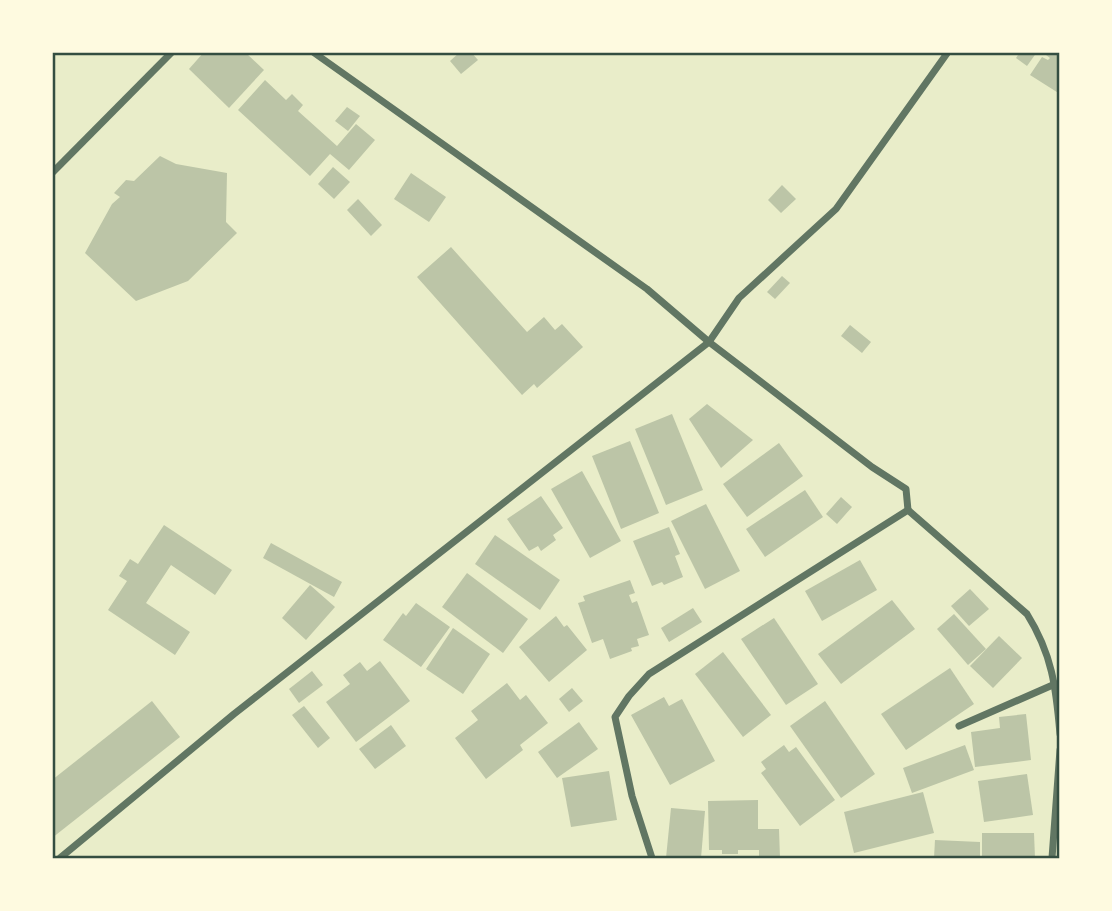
<svg xmlns="http://www.w3.org/2000/svg" width="1112" height="911" viewBox="0 0 1112 911" font-family="'DM Sans',sans-serif">
<style>
.building{fill:#bcc5a7}
.lines{fill:none;stroke-linecap:round;stroke-linejoin:round}
.minor{stroke:#617663;stroke-width:7}
.neatline{fill:none;stroke:#344e41;stroke-width:2.5}
</style>
<rect width="100%" height="100%" fill="#e9edc9"/>
<!-- building -->
<g class="building">
<path d="M204,52H245L264,70L229,108L189,69Z"/>
<path d="M460,52H471L478,60L461,74L450,61Z"/>
<path d="M1020,52H1037L1027,66L1016,58Z"/>
<path d="M1042,52H1060V94L1030,75L1042,57L1048,60L1050,58Z"/>
<path d="M265,80L286,100L292,94L303,105L298,111L337,146L356,124L375,140L349,170L330,154L310,176L238,110Z"/>
<path d="M347,107L360,116L348,131L335,121Z"/>
<path d="M160,156L176,164L227,173L226,222L237,233L188,281L136,301L85,253L112,204L120,197L114,193L126,180L134,181Z"/>
<path d="M333,167L350,182L334,199L318,184Z"/>
<path d="M411,173L446,197L429,222L394,199Z"/>
<path d="M782,185L796,199L781,213L768,200Z"/>
<path d="M358,199L382,225L371,236L347,210Z"/>
<path d="M451,247L527,332L544,317L555,330L562,324L583,347L537,388L534,384L522,395L417,277Z"/>
<path d="M782,276L790,283L775,299L767,292Z"/>
<path d="M850,325L871,342L862,353L841,336Z"/>
<path d="M707,404L753,440L721,468L689,419Z"/>
<path d="M672,414L703,490L666,505L635,429Z"/>
<path d="M630,441L659,513L621,529L592,456Z"/>
<path d="M779,443L803,476L747,517L723,484Z"/>
<path d="M582,471L621,541L590,558L551,489Z"/>
<path d="M805,490L823,517L765,557L746,529Z"/>
<path d="M541,496L563,528L553,535L556,540L541,551L538,546L529,551L507,519Z"/>
<path d="M841,497L852,507L837,524L826,514Z"/>
<path d="M706,504L740,571L705,589L671,521Z"/>
<path d="M164,525L232,570L215,595L171,565L146,603L190,632L175,655L108,610L127,581L119,576L130,559L138,564Z"/>
<path d="M669,527L680,554L675,556L683,577L664,585L662,582L652,586L633,541Z"/>
<path d="M495,535L560,580L540,610L475,564Z"/>
<path d="M271,543L342,582L334,597L263,558Z"/>
<path d="M860,560L877,590L822,621L805,591Z"/>
<path d="M467,573L528,619L503,653L442,607Z"/>
<path d="M630,580L635,593L629,595L632,603L637,601L649,635L637,639L639,646L631,648L632,651L610,659L603,639L592,643L578,603L585,601L583,596Z"/>
<path d="M310,585L335,607L306,640L282,618Z"/>
<path d="M970,589L989,609L969,626L951,606Z"/>
<path d="M892,600L915,629L841,684L818,654Z"/>
<path d="M416,603L450,627L421,667L383,640L403,613L406,616Z"/>
<path d="M693,608L702,622L669,642L661,628Z"/>
<path d="M954,614L986,649L968,665L937,629Z"/>
<path d="M556,616L564,627L567,625L587,650L549,682L519,647Z"/>
<path d="M774,618L818,684L786,705L741,639Z"/>
<path d="M453,628L490,654L463,694L426,669Z"/>
<path d="M999,636L1022,658L993,688L970,666Z"/>
<path d="M723,652L771,715L743,737L695,674Z"/>
<path d="M380,661L410,701L356,742L326,702L350,684L343,675L360,662L367,671Z"/>
<path d="M950,668L974,704L906,750L881,714Z"/>
<path d="M312,671L323,685L299,703L289,689Z"/>
<path d="M507,683L520,700L526,695L548,723L520,745L523,750L486,779L455,738L478,720L471,711Z"/>
<path d="M572,688L583,701L569,712L559,699Z"/>
<path d="M664,697L669,706L682,699L715,761L670,785L631,715Z"/>
<path d="M152,701L180,737L52,838V780Z"/>
<path d="M825,701L875,774L841,798L790,726Z"/>
<path d="M304,706L330,738L318,748L292,715Z"/>
<path d="M1026,714L1031,760L975,767L971,732L1000,728L999,717Z"/>
<path d="M579,722L598,749L557,778L538,752Z"/>
<path d="M391,725L406,746L375,769L359,749Z"/>
<path d="M784,745L789,752L796,747L835,800L800,826L761,773L766,769L761,762Z"/>
<path d="M965,745L974,770L912,793L903,768Z"/>
<path d="M609,771L617,820L571,827L562,778Z"/>
<path d="M1027,774L1033,815L984,822L978,781Z"/>
<path d="M923,792L934,833L854,853L844,812Z"/>
<path d="M758,800V829H779L780,858H759V850H738V854H722V850H709L708,801Z"/>
<path d="M671,808L705,811L701,858H666Z"/>
<path d="M982,833H1034L1035,858H982Z"/>
<path d="M935,840L980,842V858H934Z"/>
</g>
<g class="lines">
<!-- minor -->
<g class="minor">
<path d="M313,52L647,289L709,342L872,467L906,489L908,510L649,674L629,696L615,717L632,796L652,858"/>
<path d="M52,173L172,52"/>
<path d="M908,510L1027,614C1052,654 1056,687 1060,734"/>
<path d="M959,726L1055,684"/>
<path d="M60,858L234,714L709,342L739,298L836,209L948,52"/>
<path d="M1052,858L1060,750"/>
</g>
</g>
<!-- border -->
<rect width="1112" height="911" fill="none" stroke="#fefae0" stroke-width="108"/>
<rect x="54" y="54" width="1004" height="803" class="neatline"/>
</svg>
